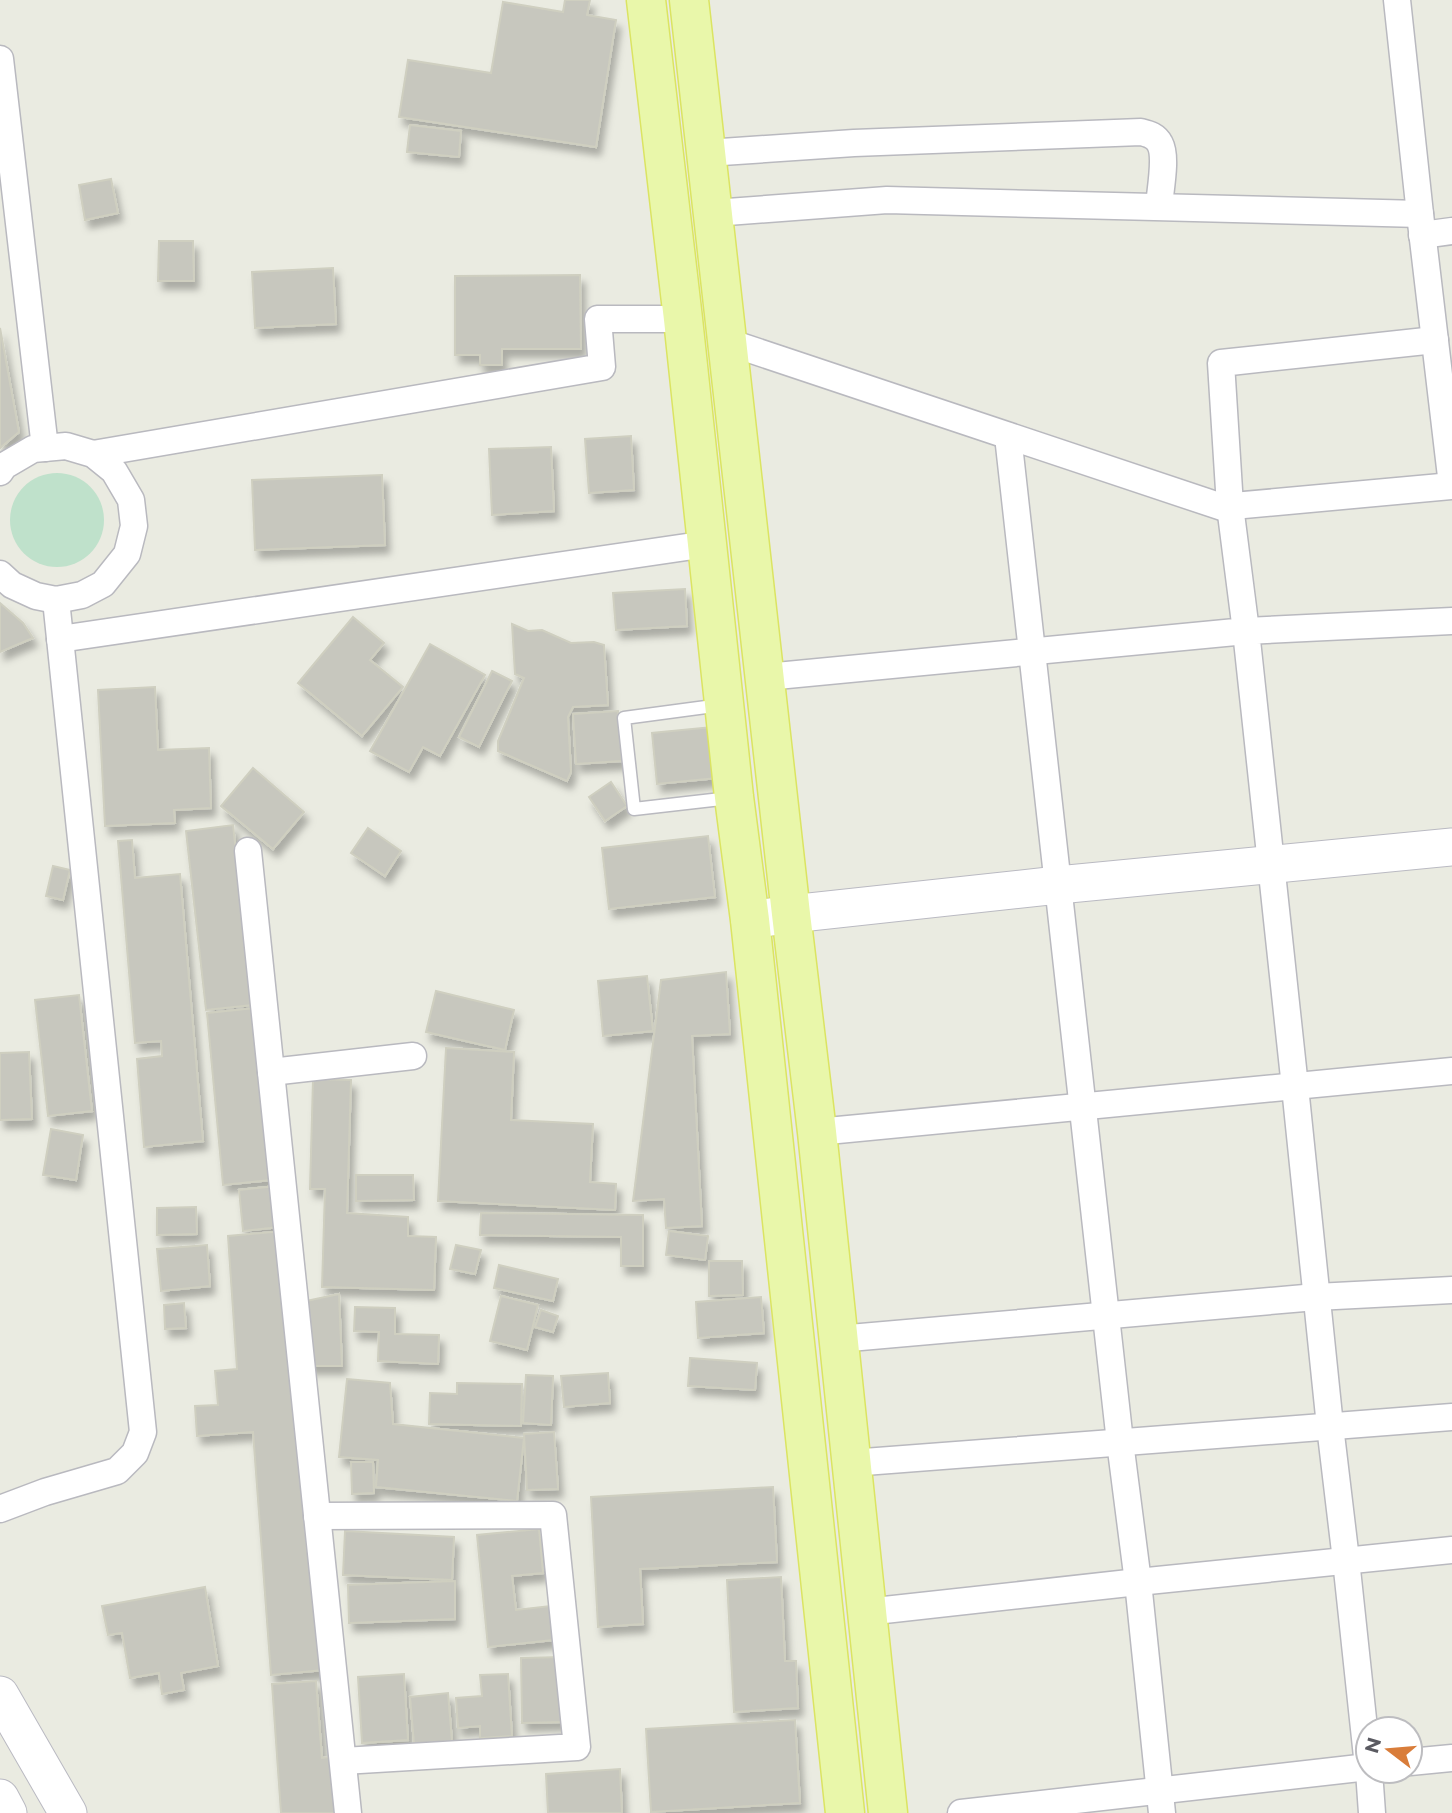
<svg xmlns="http://www.w3.org/2000/svg" width="1452" height="1813" viewBox="0 0 1452 1813" font-family="Montserrat,sans-serif">
<style>
.green{fill:#bfe1cb}
.building{fill:#c7c7be;stroke:#cfcfc0;stroke-width:2;filter:url(#shadow)}
.lines{fill:none;stroke-linecap:round;stroke-linejoin:round}
.lane-casing{stroke:#b9b9bf;stroke-width:15}
.street-casing{stroke:#b9b9bf;stroke-width:29}
.secondary-casing{stroke:#babac2;stroke-width:39}
.primary-casing{stroke:#dbe462;stroke-width:41}
.lane{stroke:#fff;stroke-width:12}
.street{stroke:#fff;stroke-width:26}
.secondary{stroke:#fff;stroke-width:37}
.primary{stroke:#e9f7aa;stroke-width:38}
</style>
<defs>
<filter id="shadow"><feDropShadow dx="4.5" dy="8" stdDeviation="3.5" flood-color="#0004"/></filter>
</defs>
<rect width="100%" height="100%" fill="#eaebe1"/>
<!-- green -->
<circle class="green" cx="57" cy="520" r="47"/>
<!-- building -->
<g class="building">
<path d="M565,0H590L587,15L616,20L596,147L399,117L408,60L491,73L503,2L563,12Z"/>
<path d="M410,125L461,131L459,157L407,152Z"/>
<path d="M111,179L118,213L85,220L79,185Z"/>
<path d="M159,241H193L194,281H158Z"/>
<path d="M333,268L336,324L255,328L252,272Z"/>
<path d="M580,275L581,349H502V365H480V355H455V276Z"/>
<path d="M0,328L19,432L0,448Z"/>
<path d="M631,436L634,490L589,493L585,439Z"/>
<path d="M551,447L554,511L492,515L489,449Z"/>
<path d="M382,475L385,545L255,550L252,480Z"/>
<path d="M685,589L687,626L616,630L613,593Z"/>
<path d="M0,603L23,623L33,638L0,652Z"/>
<path d="M353,617L384,643L370,660L403,687L362,736L298,683Z"/>
<path d="M512,624L528,631L542,630L571,643L594,642L604,645L608,705L573,707L568,717L571,772L567,781L498,751V741L524,678L515,674Z"/>
<path d="M430,644L485,675L440,756L423,747L409,772L370,751Z"/>
<path d="M492,671L512,681L479,747L459,737Z"/>
<path d="M155,687L158,750L209,748L211,808L174,810L175,823L105,826L98,690Z"/>
<path d="M618,711L622,761L576,764L573,714Z"/>
<path d="M712,727L717,778L657,784L652,733Z"/>
<path d="M253,768L304,812L273,849L221,806Z"/>
<path d="M611,782L627,806L605,821L589,797Z"/>
<path d="M233,825L253,1005L206,1010L186,831Z"/>
<path d="M368,828L401,851L385,876L351,853Z"/>
<path d="M708,836L715,897L609,909L602,848Z"/>
<path d="M132,840L135,878L180,874L203,1141L144,1147L137,1059L162,1056L161,1041L135,1043L118,841Z"/>
<path d="M53,866L70,870L63,900L46,896Z"/>
<path d="M726,972L730,1034L692,1036L702,1226L666,1228L664,1199L633,1201L661,980Z"/>
<path d="M647,976L653,1031L603,1036L598,981Z"/>
<path d="M436,991L514,1010L505,1050L426,1032Z"/>
<path d="M79,995L92,1111L48,1116L35,1000Z"/>
<path d="M255,1008L271,1180L223,1185L207,1013Z"/>
<path d="M446,1048L514,1052L511,1120L593,1124L590,1182L616,1184L615,1210L438,1201Z"/>
<path d="M29,1052L32,1119L0,1120V1053Z"/>
<path d="M313,1079L351,1080L347,1213L408,1217V1236L436,1237L434,1290L322,1287L325,1189H310Z"/>
<path d="M51,1129L83,1135L76,1180L43,1175Z"/>
<path d="M356,1175H413L414,1200L356,1201Z"/>
<path d="M276,1186L280,1227L243,1231L239,1190Z"/>
<path d="M196,1207L197,1234L157,1235V1208Z"/>
<path d="M481,1213L643,1215V1266H621V1237L480,1235Z"/>
<path d="M283,1231L307,1551L315,1550L324,1670L271,1675L253,1432L197,1436L195,1406L218,1405L215,1371L237,1369L228,1236Z"/>
<path d="M669,1231L708,1236L705,1260L666,1255Z"/>
<path d="M207,1245L210,1286L161,1291L157,1249Z"/>
<path d="M456,1245L481,1250L475,1274L450,1269Z"/>
<path d="M709,1261H742L743,1295L709,1296Z"/>
<path d="M499,1265L558,1279L553,1301L494,1288Z"/>
<path d="M339,1294L342,1366H307L306,1301Z"/>
<path d="M501,1296L538,1305L527,1350L490,1341Z"/>
<path d="M761,1297L764,1333L698,1338L696,1302Z"/>
<path d="M184,1303L186,1328L165,1329L164,1305Z"/>
<path d="M355,1307L395,1308V1334L439,1335L438,1364L378,1361L379,1332L354,1331Z"/>
<path d="M541,1310L558,1316L553,1332L535,1327Z"/>
<path d="M690,1358L757,1363L755,1390L688,1386Z"/>
<path d="M608,1373L610,1403L564,1407L561,1376Z"/>
<path d="M526,1375L553,1376L551,1425L523,1423Z"/>
<path d="M347,1379L390,1383L393,1424L524,1438L517,1501L376,1487L378,1460L339,1457Z"/>
<path d="M457,1383L522,1384L521,1426L429,1424L430,1393L457,1394Z"/>
<path d="M554,1432L558,1489L527,1490L524,1434Z"/>
<path d="M351,1462H373L374,1493L352,1494Z"/>
<path d="M773,1487L777,1562L640,1569L643,1624L598,1627L591,1497Z"/>
<path d="M539,1529L543,1573L512,1576L516,1610L550,1606L553,1640L488,1647L477,1535Z"/>
<path d="M345,1531L454,1537L452,1580L343,1575Z"/>
<path d="M781,1577L785,1661H796L798,1708L734,1712L727,1580Z"/>
<path d="M455,1581V1619L349,1623L348,1585Z"/>
<path d="M205,1587L218,1666L181,1673L184,1690L162,1694L159,1673L130,1678L122,1633L108,1635L102,1606Z"/>
<path d="M561,1657L562,1722L522,1723L521,1658Z"/>
<path d="M404,1674L408,1740L362,1743L358,1677Z"/>
<path d="M508,1674L512,1736L480,1738V1726L458,1728L456,1698L482,1696L480,1675Z"/>
<path d="M316,1681L322,1758L339,1756L343,1813H281L272,1684Z"/>
<path d="M448,1693L452,1741L414,1744L410,1697Z"/>
<path d="M795,1720L800,1803L651,1812L646,1729Z"/>
<path d="M620,1769L622,1813H548L546,1774Z"/>
</g>
<g class="lines">
<defs>
<path id="lane" d="M721,705L624,718L634,809L730,798"/>
<g id="street">
<path d="M1397,0L1420,214L1452,485"/>
<path d="M0,59L45,448"/>
<path d="M707,153L854,143L1141,132C1149,134 1156,136 1160,144C1167,157 1160,191 1159,206"/>
<path d="M714,213L887,200L1420,214"/>
<path d="M1422,235L1452,231"/>
<path d="M728,342L1222,507L1452,486"/>
<path d="M1008,436L1120,1442L1138,1582L1162,1813"/>
<path d="M93,454L602,367L598,319H683"/>
<path d="M0,472L4,466L33,449L66,446L93,454L114,471L131,500L134,526L127,554L103,584L82,595L56,600L36,596L12,585L0,574"/>
<path d="M60,639L707,544"/>
<path d="M766,677L1246,631L1230,506L1221,363L1435,340"/>
<path d="M248,851L348,1813"/>
<path d="M271,1072L413,1056"/>
<path d="M817,1132L1452,1071"/>
<path d="M838,1339L1316,1297L1452,1290"/>
<path d="M851,1463L1452,1417"/>
<path d="M0,1509L45,1492L117,1471L135,1453L143,1432L56,600"/>
<path d="M317,1516L553,1515L577,1747L343,1761"/>
<path d="M866,1612L1138,1582L1452,1550"/>
<path d="M1410,1762L1452,1758"/>
<path d="M1368,1766L1346,1560L1330,1426L1295,1087L1246,631L1452,621"/>
<path d="M1369,1771L1372,1813"/>
<path d="M961,1813L1368,1767"/>
</g>
<g id="secondary">
<path d="M750,920L791,914L1058,885L1452,847"/>
<path d="M0,1695L68,1813"/>
<path d="M0,1798L8,1813"/>
</g>
<g id="primary">
<path d="M646,0L683,319L734,797L750,920L845,1813"/>
<path d="M689,0L791,914L817,1132L888,1813"/>
</g>
</defs>
<!-- lane casing -->
<use href="#lane" class="lane-casing"/>
<!-- street casing -->
<use href="#street" class="street-casing"/>
<!-- secondary casing -->
<use href="#secondary" class="secondary-casing"/>
<!-- primary casing -->
<use href="#primary" class="primary-casing"/>
<!-- lane -->
<use href="#lane" class="lane"/>
<!-- street -->
<use href="#street" class="street"/>
<!-- secondary -->
<use href="#secondary" class="secondary"/>
<!-- primary -->
<use href="#primary" class="primary"/>
</g>
<!-- north arrow -->
<g transform="translate(1389 1750) rotate(286)"><circle r="33" fill="#ffffff" stroke="#bdbdc0" stroke-width="2"/>
<path d="M0-5L12 26L0 18L-12 26Z" fill="#d97d3a"/>
<text y="-10" font-size="19" font-weight="bold" text-anchor="middle" fill="#5a5a61">N</text>
</g>
</svg>
